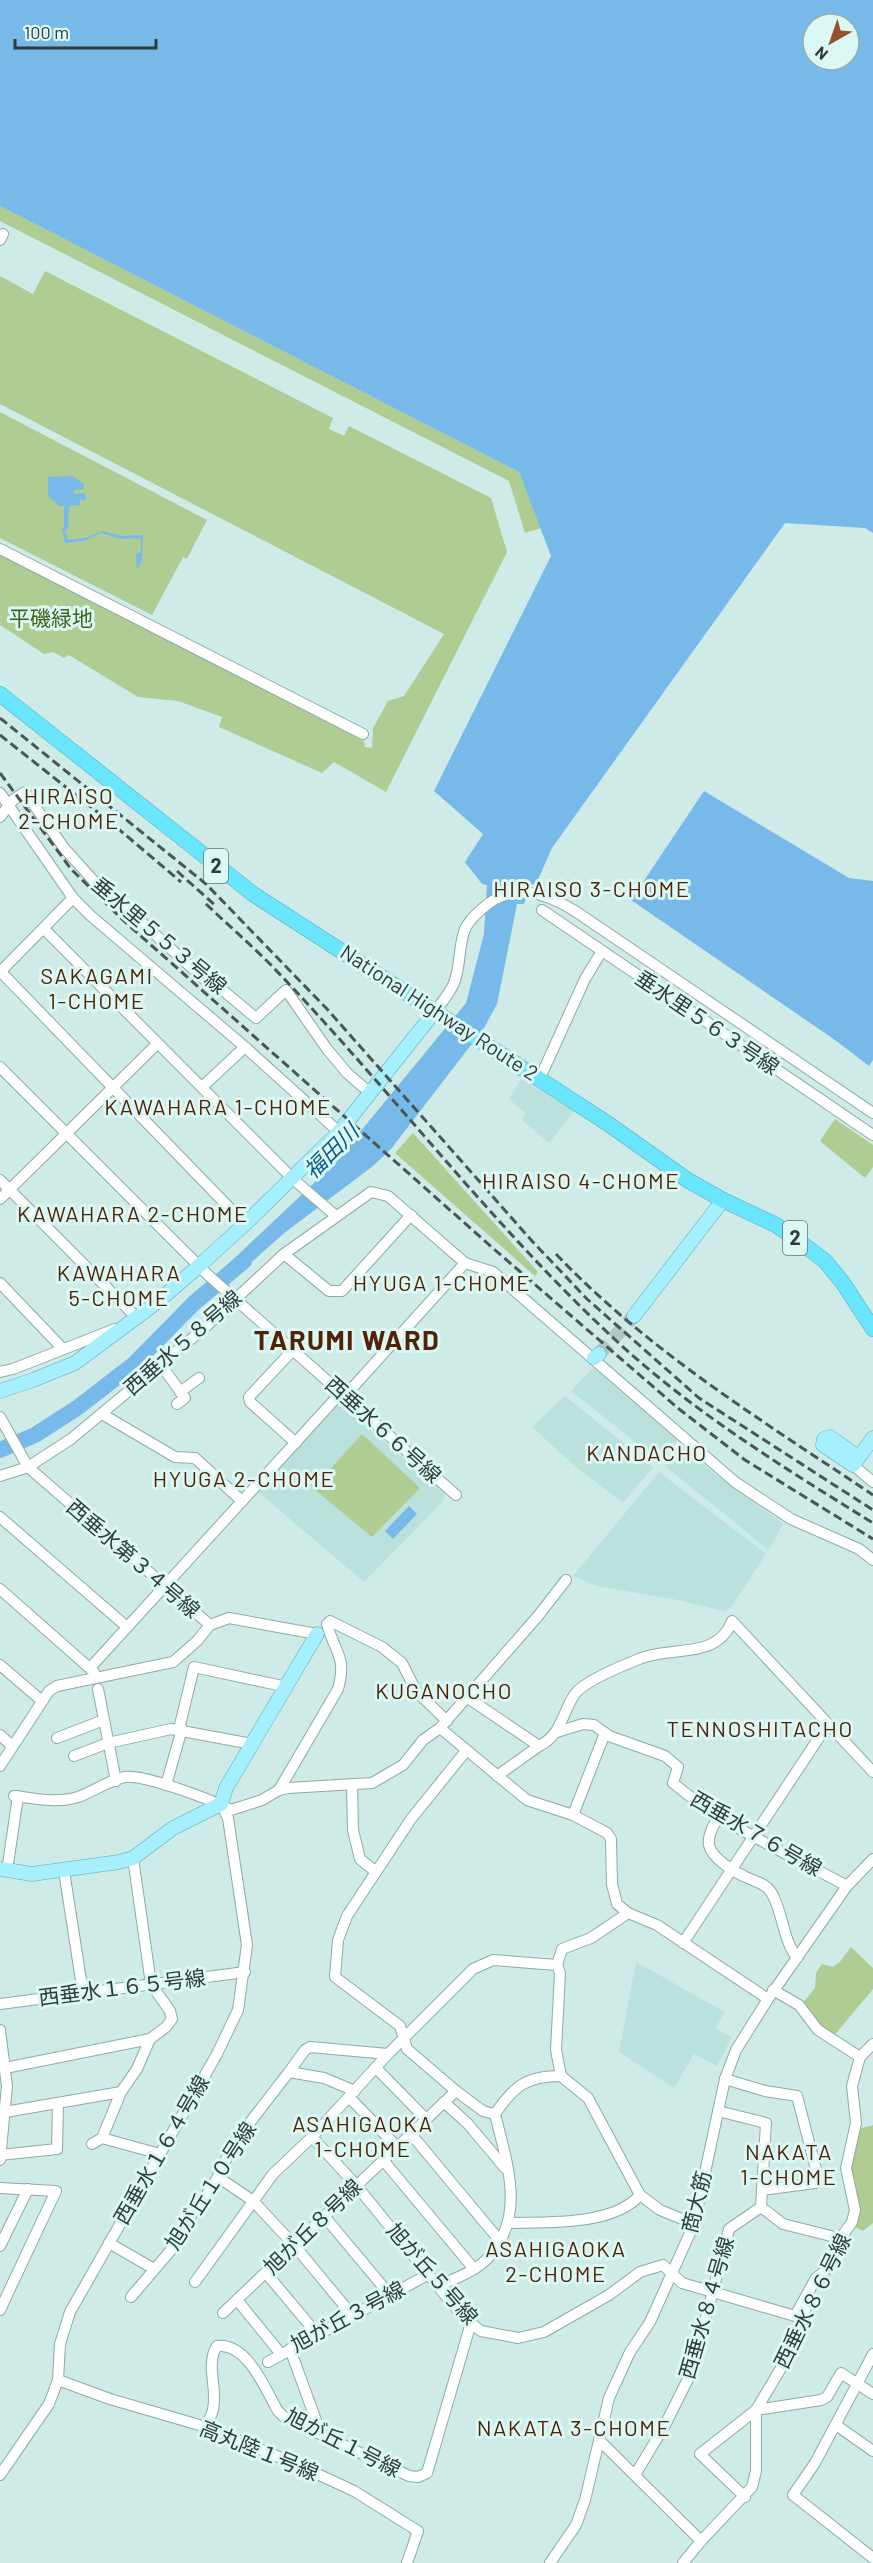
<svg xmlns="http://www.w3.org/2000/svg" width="873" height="2563" viewBox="0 0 873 2563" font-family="Barlow,'Noto Sans JP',sans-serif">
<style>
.built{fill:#bae1db}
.green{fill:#afcc93}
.water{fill:#77b9e8;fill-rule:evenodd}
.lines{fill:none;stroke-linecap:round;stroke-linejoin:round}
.river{stroke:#77b9e8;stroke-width:16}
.major-tunnel{stroke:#afc8c4;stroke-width:14;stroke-dasharray:14 7;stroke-linecap:butt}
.minor-casing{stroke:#8faaa6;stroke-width:12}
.major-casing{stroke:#56aab9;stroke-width:15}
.highway-casing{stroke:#56aab9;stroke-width:16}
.minor{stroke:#fff;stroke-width:10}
.major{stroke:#a6effe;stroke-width:14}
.highway{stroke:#6ae5fe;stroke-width:15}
.rail{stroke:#495654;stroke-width:3;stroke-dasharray:9 4.5;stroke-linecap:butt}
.labels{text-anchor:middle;stroke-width:6;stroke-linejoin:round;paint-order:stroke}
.shield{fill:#dbf8f4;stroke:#647472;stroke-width:1.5}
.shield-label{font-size:20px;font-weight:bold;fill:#313c3a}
.park-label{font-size:21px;fill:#43611e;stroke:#dbf8f4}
.street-label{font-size:21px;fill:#313c3a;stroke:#dbf8f4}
.neighbourhood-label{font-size:22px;letter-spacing:1.5px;fill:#512205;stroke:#dbf8f4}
.water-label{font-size:22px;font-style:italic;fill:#0c5c88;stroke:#dbf8f4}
.district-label{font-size:27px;font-weight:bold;letter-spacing:1.5px;fill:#512205;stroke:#dbf8f4}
</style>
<rect width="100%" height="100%" fill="#ceebe7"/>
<!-- built -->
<g class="built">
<path d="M521,1079L574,1111L549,1143L522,1120L526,1114L509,1099Z"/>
<path d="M595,1366L677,1440L660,1461L571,1391Z"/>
<path d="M565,1396L653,1467L623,1503L576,1467L532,1427Z"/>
<path d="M336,1406H342L445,1493L444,1500L364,1582L257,1491Z"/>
<path d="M682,1446L716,1475L783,1523L769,1550L665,1466Z"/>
<path d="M659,1472L766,1554L731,1607L724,1611L673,1599L596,1586L573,1576Z"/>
<path d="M636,1962L725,2012L715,2029L732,2037L717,2066L694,2054L674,2088L619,2052Z"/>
</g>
<!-- green -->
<g class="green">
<path d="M0,206L519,472L541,528L525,533L509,481L0,221Z"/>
<path d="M45,271L333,418L329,429L344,436L349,426L491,498L507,552L386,792L334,762L322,773L219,727L222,717L178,701L138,697L69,655L64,658L53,652L44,654L0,625V555L364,741L365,747L372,748L373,728L388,701L404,696L444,634L0,404V276L33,294Z"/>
<path d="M0,412L207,520L187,559L183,557L152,615L0,538Z"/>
<path d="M835,1119L873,1145V1167L865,1178L820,1141Z"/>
<path d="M413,1133L538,1272L535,1276L395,1153Z"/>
<path d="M362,1434L420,1488L372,1537L313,1488Z"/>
<path d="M851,1947L873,1968V1989L833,2037L815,2021L802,2004L815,1988L816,1973L822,1964L833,1967L839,1963Z"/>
<path d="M873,2125V2223L863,2231L855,2227C866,2201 850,2197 849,2176C848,2164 857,2141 859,2129Z"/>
</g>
<!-- water -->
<g class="water">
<path d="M0,0H873V533L865,528L785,523L552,848L536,884L531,885L524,904H517L497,1004L484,1028L391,1149L373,1166L283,1234L233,1279L222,1270L332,1166L466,1003L484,934L487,885L482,884L465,862L483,834L434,791L551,556L519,472L0,206ZM813,24H849V60H813Z"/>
<path d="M72,476L84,484V489L74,490V494L85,493L86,500H80V505L69,506L68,529L65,530L68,540L85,538L103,531L122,536L142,535L143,537L142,560L137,569L136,554L141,552V538L121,539L101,533L84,541L65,543L62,528L64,527V506H60L48,496V477Z"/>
<path d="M704,791L849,878L873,881V1060L869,1066L835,1040L631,900Z"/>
<path d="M409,1506L417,1514L393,1539L385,1531Z"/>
</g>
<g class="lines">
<!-- river -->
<path class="river" d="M0,1450L35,1435L77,1408L134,1364L194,1303L244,1261"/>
<!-- major-tunnel -->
<path class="major-tunnel" d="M599,1354L634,1316"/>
<defs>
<g id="minor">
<path d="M0,240L3,234"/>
<path d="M0,549L363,734"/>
<path d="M0,793L73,898L91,916L245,1047L339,1132"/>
<path d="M0,817L13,800L25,792L64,848L110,899L117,900L213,987L220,988L256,1018L286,990L327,1049L347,1073L370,1093"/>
<path d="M542,910L873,1135"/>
<path d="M44,929L293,1179L336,1216"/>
<path d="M0,971L245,1224"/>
<path d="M0,972L73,898"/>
<path d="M436,1010C442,1002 450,993 454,983C461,966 458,947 465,929C468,922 476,914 483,908C512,882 544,892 575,911L873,1113"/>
<path d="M0,1067L208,1275L456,1495"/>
<path d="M540,1078L585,979L602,951"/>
<path d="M202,1087L245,1047"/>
<path d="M0,1180L136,1317"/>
<path d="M0,1199L157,1044"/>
<path d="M284,1254L329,1291H342L411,1215"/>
<path d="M0,1283L63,1349"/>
<path d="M292,1351L249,1397L250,1402L296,1443"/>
<path d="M161,1365L185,1398L177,1404"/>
<path d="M0,1372L13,1369L115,1329"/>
<path d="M180,1392L199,1378"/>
<path d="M102,1414L175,1457L195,1458L242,1501"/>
<path d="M0,1417L28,1467L210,1625"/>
<path d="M853,1465L873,1482"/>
<path d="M0,1476L28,1467L71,1439L202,1330L284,1254L371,1192L388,1196L465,1263L493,1272L735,1482L791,1519L859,1549L873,1560"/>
<path d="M0,1517L127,1627"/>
<path d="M0,1589L94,1672"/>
<path d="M330,1621L382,1647L402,1663L416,1691L447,1721"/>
<path d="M0,1665L42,1701"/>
<path d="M90,1668L336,1398L345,1396L465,1263"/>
<path d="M98,1689L116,1781"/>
<path d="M468,1698L539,1746C562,1735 562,1712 575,1694C583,1682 624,1665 639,1659C670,1645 717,1661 732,1621L873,1772"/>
<path d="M440,1728L527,1800L573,1815L607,1833L611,1839L612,1884L617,1904L628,1913L657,1925L768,1999"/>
<path d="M179,1729L194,1667L287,1687"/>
<path d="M557,1732L583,1724L594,1725L609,1736L665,1756L678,1767L673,1783C724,1826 789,1854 847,1886"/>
<path d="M0,1735L12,1746"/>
<path d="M57,1738L104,1720"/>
<path d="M466,1751L411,1819L347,1916L338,1940L335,1977L400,2026L407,2049L456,2091L483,2111L495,2114"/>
<path d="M74,1756L108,1743L171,1729L252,1744"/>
<path d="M0,1766L49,1691L57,1686L173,1662L197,1641L210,1625L229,1618L317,1634"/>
<path d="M497,1776L539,1746"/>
<path d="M352,1784L353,1830L360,1859L376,1872"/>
<path d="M166,1785L182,1729"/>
<path d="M279,1790L338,1689C347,1657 335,1653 327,1624"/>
<path d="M14,1796C35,1798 56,1804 78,1797C93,1792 109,1780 125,1777C144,1774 212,1800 231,1810L262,1800L279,1790L288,1788L372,1783L403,1765L423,1740L440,1728L538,1616L566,1580"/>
<path d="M573,1815L605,1733"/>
<path d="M719,1815C715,1823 707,1835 709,1845C712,1859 736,1873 748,1878C757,1882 766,1884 771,1892C783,1911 782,1938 797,1958"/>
<path d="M7,1871L18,1796"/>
<path d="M64,1871L83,1993"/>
<path d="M683,1943L828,1724"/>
<path d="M557,1965L562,1949L591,1938L628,1913"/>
<path d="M773,1990L799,2005L818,2030L860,2057"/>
<path d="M0,2004L245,1972"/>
<path d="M0,2030L7,2086L0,2160"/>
<path d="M5,2068L150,2039"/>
<path d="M376,2068L426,2119"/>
<path d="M725,2079L765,2091L797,2096L817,2173L815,2183L762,2190"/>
<path d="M355,2091L324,2078L289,2072L305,2050L310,2047L388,2054"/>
<path d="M349,2097L397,2147"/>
<path d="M444,2102L468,2124L505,2168"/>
<path d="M5,2112L121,2092"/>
<path d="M495,2114C514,2086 526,2076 561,2076L588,2098L640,2195L660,2210L694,2224"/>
<path d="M411,2134L500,2241"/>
<path d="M312,2137L356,2185L463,2317L481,2331L518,2338L544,2332L609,2295L640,2272L663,2265L682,2283L795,2316L816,2278L824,2272"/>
<path d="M102,2138L121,2092L137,2069L150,2039L166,2027L172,2019L170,2011L151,1984L133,1858"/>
<path d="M92,2144L102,2138L160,2154"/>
<path d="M0,2155L57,2149L58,2103"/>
<path d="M383,2160L474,2269"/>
<path d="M218,2177L253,2201L294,2245L352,2315"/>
<path d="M0,2188L56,2191L0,2310"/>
<path d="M761,2207L783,2224L831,2236"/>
<path d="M324,2216L390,2295"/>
<path d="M509,2223C547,2222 613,2226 640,2195"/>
<path d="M109,2243L154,2269"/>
<path d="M0,2246L28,2189"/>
<path d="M266,2273L317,2334"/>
<path d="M821,2278L840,2239L852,2222L855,2210L846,2168L856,2123L852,2086L860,2057L873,2044"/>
<path d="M195,2282L273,2174L312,2137L388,2054L473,1969L493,1960L557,1965L560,1973L556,2050L561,2076"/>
<path d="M438,2286C454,2279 474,2272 487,2259C527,2217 507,2164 495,2114"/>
<path d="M131,2297L177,2243L193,2212L212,2188L234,2143L289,2072"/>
<path d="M237,2300L281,2354"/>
<path d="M223,2313L456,2091"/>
<path d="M290,2349L321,2434"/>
<path d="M873,2354L815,2463L793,2495L873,2558"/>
<path d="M268,2362L429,2274"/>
<path d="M58,2380L110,2399L206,2427L296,2464L354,2491L418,2531L407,2563"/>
<path d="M756,2410L821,2400L827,2397L841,2373L873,2394"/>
<path d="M836,2425L873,2451"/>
<path d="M206,2427C208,2422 212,2415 213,2409C218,2389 205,2364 217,2346C248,2343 265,2389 278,2411L284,2417L409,2476L418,2477L427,2473L471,2323"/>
<path d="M599,2440L701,2541L683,2563"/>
<path d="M0,2475L49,2404L58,2380L60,2344L70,2312L217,2054L238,2010L247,1945L228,1818L221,1804"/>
<path d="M635,2475L665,2425L692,2371L729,2229L761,2207L766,2123L718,2111"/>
<path d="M745,2497L700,2454L756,2410"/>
<path d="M701,2541L752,2487L756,2471V2410L787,2358L806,2308"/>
<path d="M550,2563L576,2525L585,2500L609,2398L630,2352L650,2322L694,2224L725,2079L736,2050L768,1999L847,1886L873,1859"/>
</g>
<g id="major">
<path d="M634,1316L723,1200"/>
<path d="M594,1358L599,1354"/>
<path d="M0,1391L33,1380L75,1363L156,1303L200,1265L245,1224L339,1132L436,1010"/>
<path d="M858,1457L830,1437L824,1439L823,1445L853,1465L873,1438"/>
<path d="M0,1869L32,1874L119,1862L133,1858L173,1828L221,1804L226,1788L317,1634"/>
</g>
<path id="highway" d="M0,694L253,894L607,1123L689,1181L723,1200L776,1225L800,1242L825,1261L843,1283L873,1329"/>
</defs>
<!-- minor casing -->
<use href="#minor" class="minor-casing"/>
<!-- major casing -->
<use href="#major" class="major-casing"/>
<!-- highway casing -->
<use href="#highway" class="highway-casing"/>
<!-- minor -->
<use href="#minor" class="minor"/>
<!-- major -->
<use href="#major" class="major"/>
<!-- highway -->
<use href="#highway" class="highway"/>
<!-- rail -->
<g class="rail">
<path d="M0,718L206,884L327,1009L532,1241L587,1299L699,1398L873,1510"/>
<path d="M0,735L115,826L181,882"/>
<path d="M0,773L71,869L124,921L495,1250L679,1409L745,1460L873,1539"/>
<path d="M177,871L217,907"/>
<path d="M206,904C227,924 249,943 270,964C390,1088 494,1229 622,1346C698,1415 786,1469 873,1523"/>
<path d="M556,1254C648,1351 763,1421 873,1495"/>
</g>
</g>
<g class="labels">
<!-- shield labels -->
<g class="shield">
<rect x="204" y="849" width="24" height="34" rx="4.5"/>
<rect x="783" y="1221" width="24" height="34" rx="4.5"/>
</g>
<g class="shield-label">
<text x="216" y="873">2</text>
<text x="795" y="1245">2</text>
</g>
<!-- park labels -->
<g class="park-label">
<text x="51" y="626">平磯緑地</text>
</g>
<!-- street labels -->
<g class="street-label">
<text transform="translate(159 936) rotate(40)" y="7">垂水里５５３号線</text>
<text transform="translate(439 1013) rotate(33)" y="7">National Highway Route 2</text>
<text transform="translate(707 1023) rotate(34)" y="7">垂水里５６３号線</text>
<text transform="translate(183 1343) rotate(-41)" y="7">西垂水５８号線</text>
<text transform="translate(383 1430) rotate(42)" y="7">西垂水６６号線</text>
<text transform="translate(133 1559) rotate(41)" y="7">西垂水第３４号線</text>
<text transform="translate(756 1834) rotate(30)" y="7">西垂水７６号線</text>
<text transform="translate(122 1988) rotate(-7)" y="7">西垂水１６５号線</text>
<text transform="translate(162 2150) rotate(-60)" y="7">西垂水１６４号線</text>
<text transform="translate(211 2186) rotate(-57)" y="7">旭が丘１０号線</text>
<text transform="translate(697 2202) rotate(-76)" y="7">商大筋</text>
<text transform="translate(313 2227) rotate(-44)" y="7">旭が丘８号線</text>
<text transform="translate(432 2274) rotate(49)" y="7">旭が丘５号線</text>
<text transform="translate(813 2301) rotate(-64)" y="7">西垂水８６号線</text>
<text transform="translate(707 2308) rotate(-74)" y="7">西垂水８４号線</text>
<text transform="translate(348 2317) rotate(-28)" y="7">旭が丘３号線</text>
<text transform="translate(343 2443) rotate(27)" y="7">旭が丘１号線</text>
<text transform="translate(259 2451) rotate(22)" y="7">高丸陸１号線</text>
</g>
<!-- neighbourhood labels -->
<g class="neighbourhood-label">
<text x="69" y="804">HIRAISO<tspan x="69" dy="25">2-CHOME</tspan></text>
<text x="592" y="897">HIRAISO 3-CHOME</text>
<text x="97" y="984">SAKAGAMI<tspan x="97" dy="25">1-CHOME</tspan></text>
<text x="218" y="1115">KAWAHARA 1-CHOME</text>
<text x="581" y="1189">HIRAISO 4-CHOME</text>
<text x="133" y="1222">KAWAHARA 2-CHOME</text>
<text x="119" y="1281">KAWAHARA<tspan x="119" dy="25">5-CHOME</tspan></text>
<text x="442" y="1291">HYUGA 1-CHOME</text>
<text x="647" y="1461">KANDACHO</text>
<text x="244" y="1487">HYUGA 2-CHOME</text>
<text x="444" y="1699">KUGANOCHO</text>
<text x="760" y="1737">TENNOSHITACHO</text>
<text x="363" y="2132">ASAHIGAOKA<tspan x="363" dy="25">1-CHOME</tspan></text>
<text x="789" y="2160">NAKATA<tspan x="789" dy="25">1-CHOME</tspan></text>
<text x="556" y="2257">ASAHIGAOKA<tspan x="556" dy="25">2-CHOME</tspan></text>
<text x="574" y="2436">NAKATA 3-CHOME</text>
</g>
<!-- water labels -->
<g class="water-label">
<text transform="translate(331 1151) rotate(-45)" y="8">福田川</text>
</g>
<!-- district labels -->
<g class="district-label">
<text x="347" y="1350">TARUMI WARD</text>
</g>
</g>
<!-- north arrow -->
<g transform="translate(831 42) rotate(220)"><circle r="28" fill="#dbf8f4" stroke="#97adaa" stroke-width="1.5"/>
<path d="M0-4.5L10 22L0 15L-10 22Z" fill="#98522b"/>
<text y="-9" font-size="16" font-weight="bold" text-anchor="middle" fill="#313c3a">N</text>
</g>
<!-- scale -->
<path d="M15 39v9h141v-9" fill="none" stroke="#313c3a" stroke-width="3"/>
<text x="24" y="39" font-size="18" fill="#313c3a" stroke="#dbf8f4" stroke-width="4.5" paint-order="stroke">100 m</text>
</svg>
